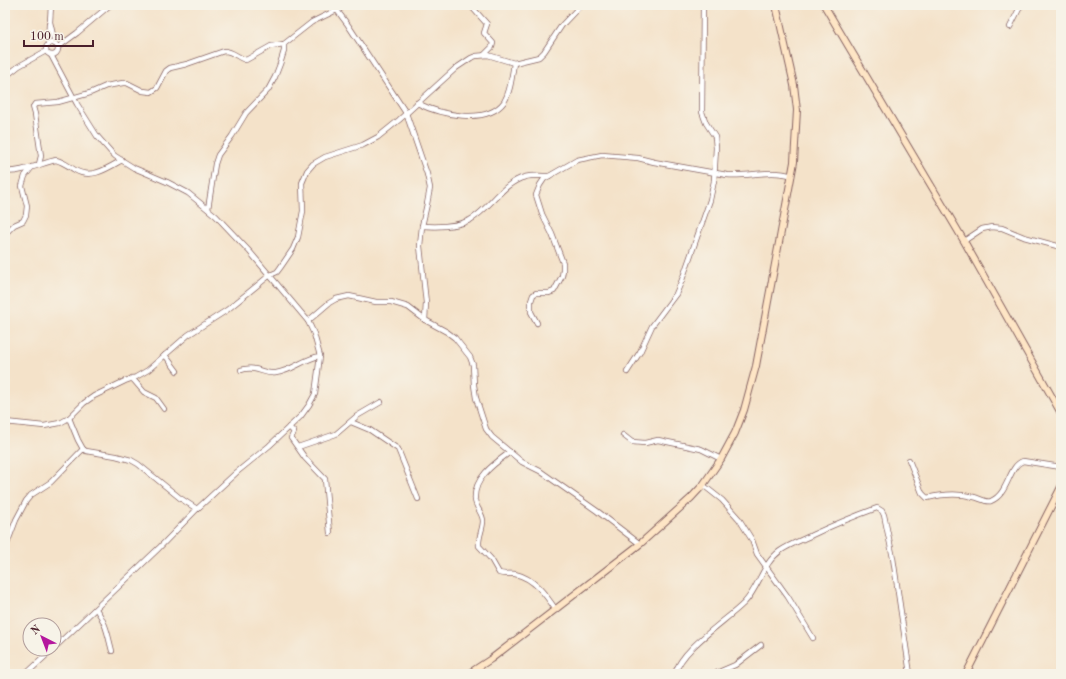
<svg xmlns="http://www.w3.org/2000/svg" width="1066" height="679" viewBox="0 0 1066 679" font-family="'Old Standard TT',serif">
<style>
.lines{fill:none;stroke-linecap:round;stroke-linejoin:round}
.street-casing{stroke:#866362;stroke-width:6}
.secondary-casing{stroke:#866362;stroke-width:8}
.street{stroke:#fff;stroke-width:4.5}
.secondary{stroke:#fee5c5;stroke-width:6}
</style>
<rect width="100%" height="100%" fill="#f7f3e8"/>
<filter id="ink" filterUnits="userSpaceOnUse"><feTurbulence type="fractalNoise" baseFrequency=".025" numOctaves="2"/><feDisplacementMap in="SourceGraphic" scale="8" xChannelSelector="R" yChannelSelector="G"/><feConvolveMatrix kernelMatrix="1 2 1 2 8 2 1 2 1" color-interpolation-filters="sRGB"/></filter>
<filter id="wash" filterUnits="userSpaceOnUse"><feTurbulence type="fractalNoise" baseFrequency=".012" numOctaves="4" result="noise"/><feDisplacementMap in="SourceGraphic" scale="16" xChannelSelector="R" yChannelSelector="G"/><feGaussianBlur stdDeviation="0.9" result="paint"/><feColorMatrix in="noise" values="0 0 0 0 0 0 0 0 0 0 0 0 0 0 0 0 0 1.4 0 .05"/><feComposite in="paint" operator="in"/></filter>
<g filter="url(#wash)">
<rect width="100%" height="100%" fill="#f4e2c9"/>
</g>
<g filter="url(#ink)">
<g class="lines">
<defs>
<g id="street">
<path d="M51,5L50,22L55,44"/>
<path d="M333,5L348,25L406,113L427,174L430,188L427,204L422,226L420,246L426,303L425,320"/>
<path d="M470,5L487,24L484,33L493,43L492,47L484,55"/>
<path d="M1010,27L1021,5"/>
<circle cx="52" cy="49" r="6"/>
<path d="M48,44L49,24"/>
<path d="M58,47L77,33L110,5"/>
<path d="M51,55L77,104L97,136L111,152L115,156L134,168L167,182L188,193L216,216L250,252L308,321L314,334L320,356L315,394L309,405L301,416L269,446L237,472L197,509L159,548L54,648"/>
<path d="M5,77L19,66L46,51"/>
<path d="M417,103C439,114 486,126 504,102C511,91 512,75 514,63"/>
<path d="M39,164L41,156L35,114L33,107L35,104L58,102L90,93L106,86L123,83H127L143,91L151,92L157,88L166,71L170,68L187,64L224,51C233,51 238,58 246,60L271,46L284,44L312,22L347,5"/>
<path d="M5,171C18,174 42,163 56,160C64,162 68,166 75,170C91,180 108,168 122,160"/>
<path d="M208,209L215,164L218,155L232,136L246,113L268,90L275,77L280,64L284,51V44"/>
<path d="M422,226C436,227 456,227 470,220C490,209 502,183 525,177C533,175 541,176 549,176"/>
<path d="M5,232L8,231L14,225L23,221L26,215L27,206L22,186L25,176L32,167"/>
<path d="M964,241L982,229L992,227L1002,228L1024,237L1061,247"/>
<path d="M308,321L329,303L336,299L349,296L376,302H391L408,307L425,320L447,332L455,338L470,357L473,365L474,385L476,398L486,429L492,437L522,462L540,471L597,511L640,544"/>
<path d="M537,323L531,312V301L533,295L536,293H549L554,291L562,276L563,270V263L552,234L542,214L536,195L540,185L544,179L577,160L602,155L638,158L654,162L727,175C748,177 771,169 792,176"/>
<path d="M165,355L177,371"/>
<path d="M241,370C258,365 263,375 276,373C292,371 305,358 320,356"/>
<path d="M627,372L640,352L652,326L676,294L682,280L710,200L714,181L716,148L715,137L706,123L702,112L703,5"/>
<path d="M132,378L144,392L156,398L164,409"/>
<path d="M69,418L78,440L83,449L86,451L116,456L131,460L138,464L180,498L197,509"/>
<path d="M5,422L44,426L60,423L69,418L84,403L94,396L125,381L136,377L148,370L188,335L227,310L270,275L277,272L280,268L293,249L298,237L303,211L302,183L307,171L313,164L325,157L363,145L378,137L399,120L456,68L471,58L476,56L488,55L514,63L539,57L544,52L562,25L581,5"/>
<path d="M351,422L370,430L398,449L418,499"/>
<path d="M289,427L294,432L291,438L305,458L325,479L330,533"/>
<path d="M623,435L632,442L645,443L658,440L701,449L721,459"/>
<path d="M298,447L336,434L357,416L381,402"/>
<path d="M510,452C495,463 473,478 475,500C476,508 483,514 483,521C483,529 478,537 479,546L491,559L499,573C505,575 510,573 515,574C534,578 546,595 556,610"/>
<path d="M909,460L922,493L927,498C943,494 958,493 974,497C979,498 987,503 991,501C1009,494 1008,466 1023,461L1061,467"/>
<path d="M703,485L722,500L739,519L752,540L757,554L788,597L813,638"/>
<path d="M5,549L16,520L26,501L31,495L51,482L83,449"/>
<path d="M96,609C106,622 108,636 112,651"/>
<path d="M26,674L53,649"/>
<path d="M675,674C681,649 726,621 744,603C759,588 762,564 780,551C790,544 802,540 812,535C833,525 855,516 877,508L882,511L884,515L893,558L910,674"/>
<path d="M714,674L735,665L761,645"/>
</g>
<g id="secondary">
<path d="M824,5L964,241L1061,413"/>
<path d="M468,674L491,659L640,544L691,498L703,485L721,459L735,433L744,410L756,366L794,162L797,110L794,85L776,5"/>
<path d="M966,674L1061,487"/>
</g>
</defs>
<!-- street casing -->
<use href="#street" class="street-casing"/>
<!-- secondary casing -->
<use href="#secondary" class="secondary-casing"/>
<!-- street -->
<use href="#street" class="street"/>
<!-- secondary -->
<use href="#secondary" class="secondary"/>
</g>
</g>
<!-- margin -->
<rect width="1066" height="679" fill="none" stroke="#f7f3e8" stroke-width="20"/>
<!-- north arrow -->
<g transform="translate(42 637) rotate(318)"><circle r="19" fill="#f7f3e8" stroke="#b29e9c"/>
<path d="M0-3L7 15L0 10L-7 15Z" fill="#b5179e"/>
<text y="-6" font-size="11" font-weight="bold" text-anchor="middle" fill="#4a1f2b">N</text>
</g>
<!-- scale -->
<path d="M24 40v6h69v-6" fill="none" stroke="#4a1f2b" stroke-width="2"/>
<text x="30" y="40" font-size="12" fill="#4a1f2b" stroke="#f7f3e8" stroke-width="3" paint-order="stroke">100 m</text>
</svg>
